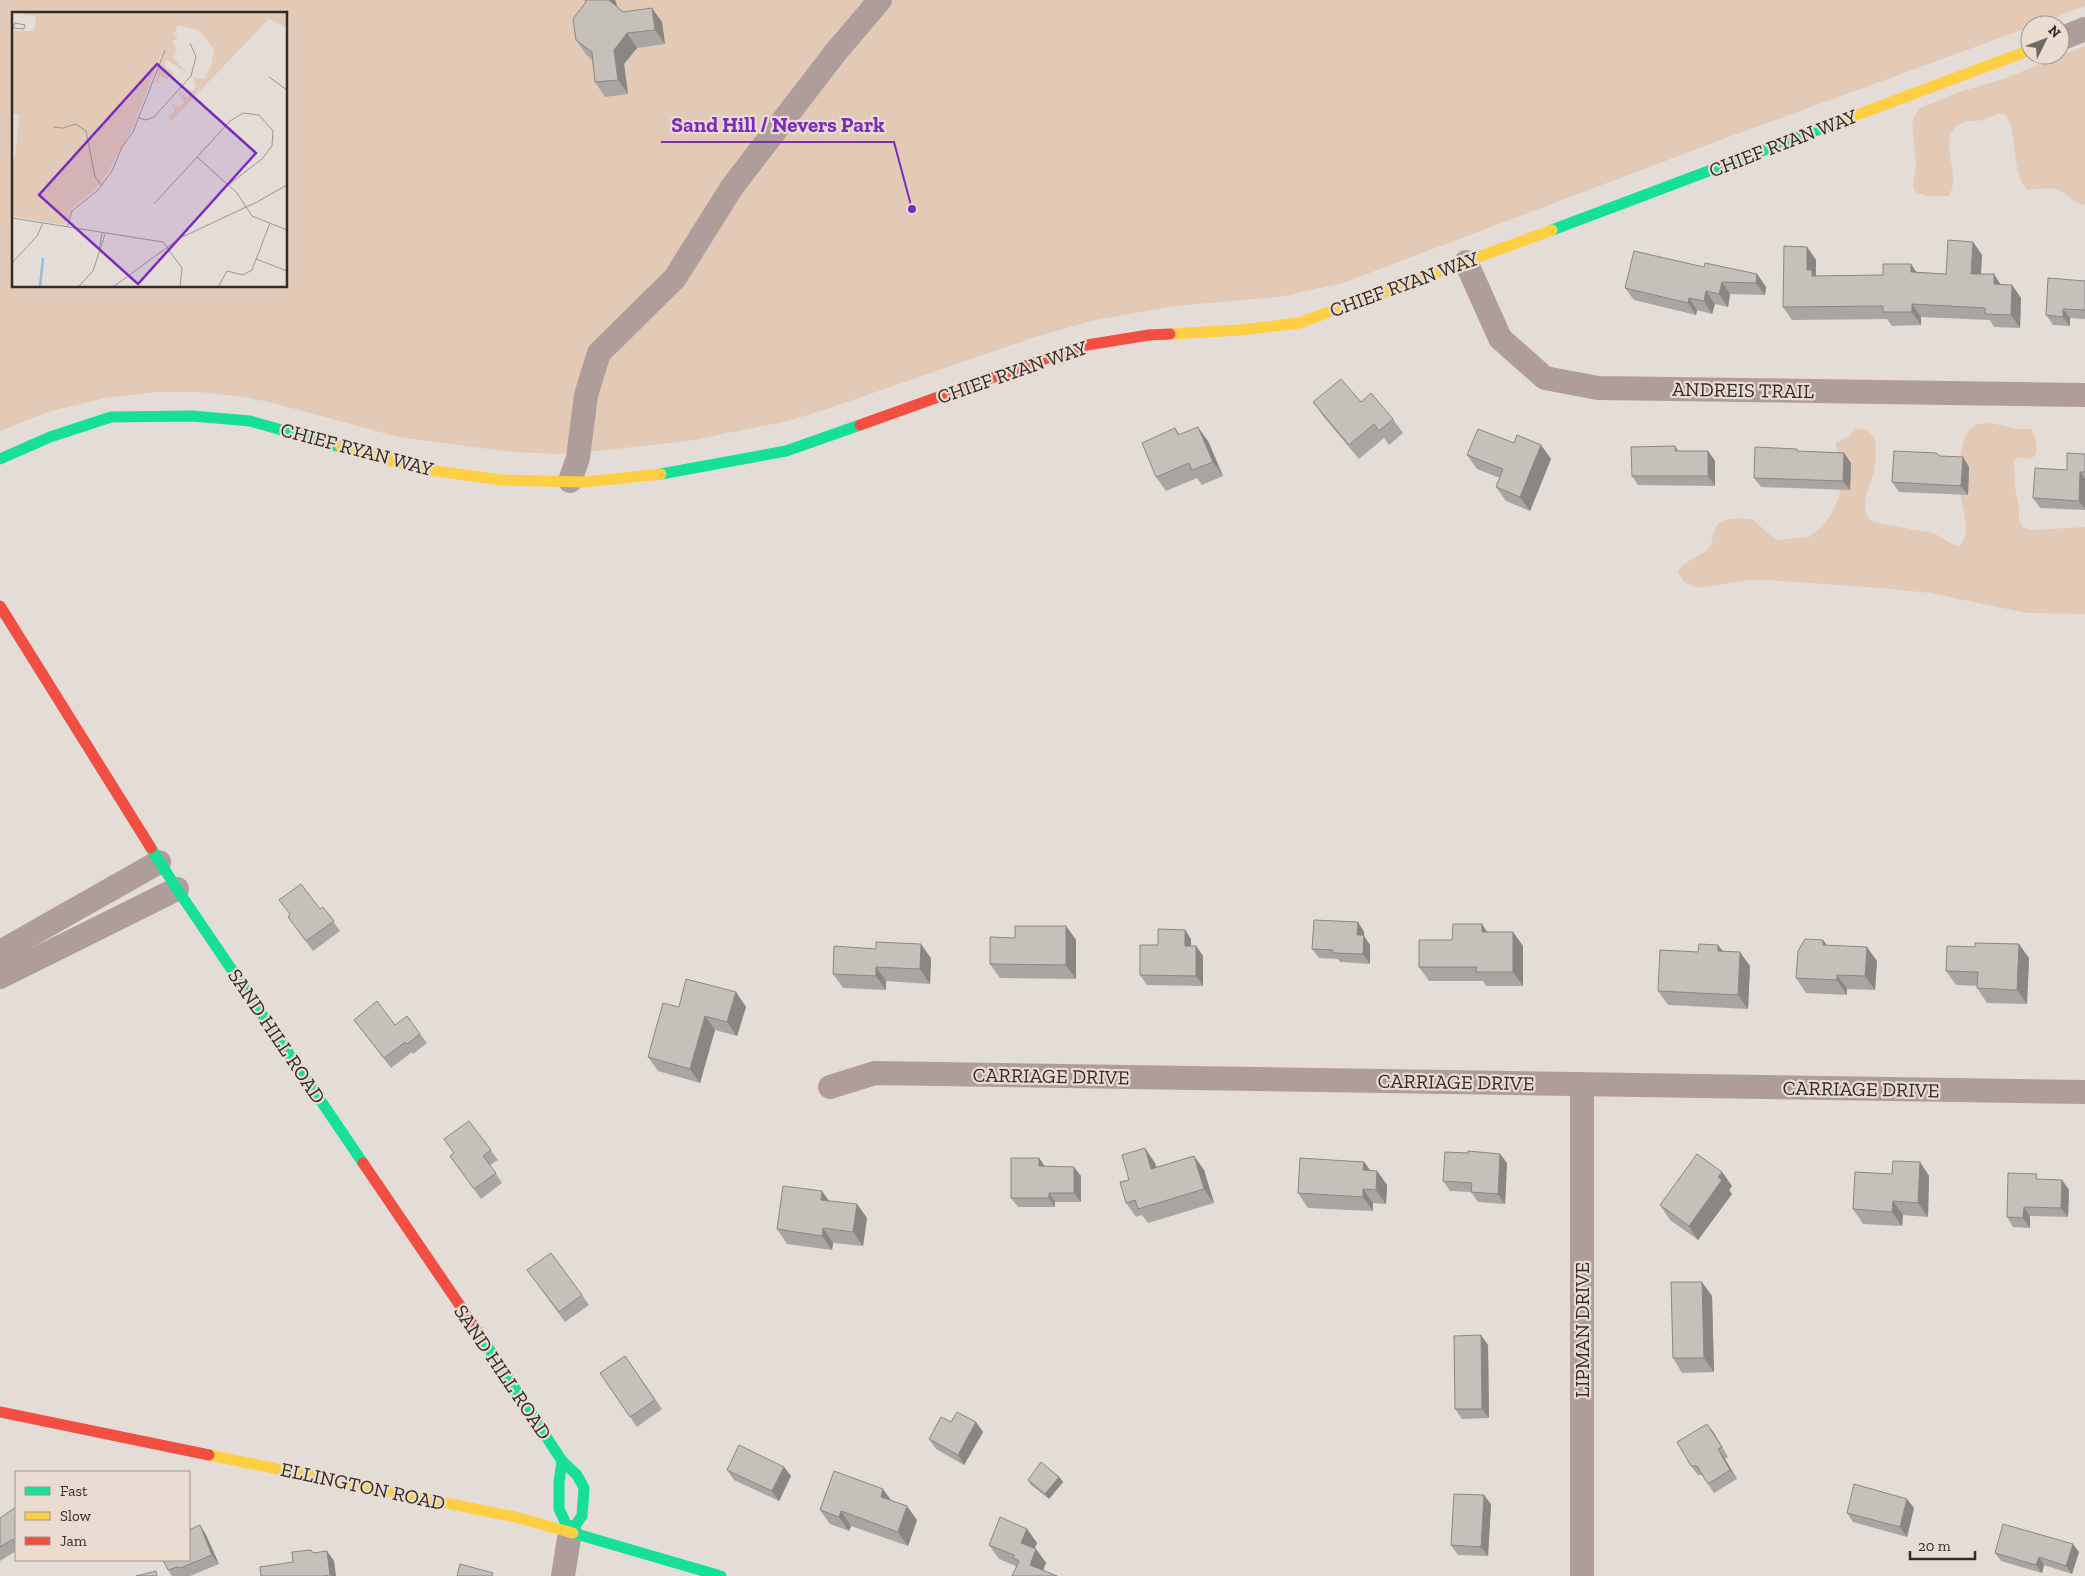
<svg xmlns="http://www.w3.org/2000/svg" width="2085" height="1576" viewBox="0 0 2085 1576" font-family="'Zilla Slab',serif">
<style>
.green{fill:#e3cab6;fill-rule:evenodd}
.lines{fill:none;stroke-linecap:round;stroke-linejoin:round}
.street{stroke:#ae9d9a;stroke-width:24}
.fast{stroke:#16e098;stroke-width:11}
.slow{stroke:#ffcf43;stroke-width:11}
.jam{stroke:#f24e42;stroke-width:11}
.wall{fill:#a9a5a0}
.shaded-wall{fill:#8a8682}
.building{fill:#c5c0ba;stroke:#8a8682}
.labels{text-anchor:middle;stroke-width:4.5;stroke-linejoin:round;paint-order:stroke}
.street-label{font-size:20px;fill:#312c28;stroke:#eadcd1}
.inset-river{fill:none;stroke:#94bfd5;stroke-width:2.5}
.inset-road{fill:none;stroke:#9c9691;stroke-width:1}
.view{fill:#7b2cbf;fill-opacity:0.15;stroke:#7b2cbf;stroke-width:2.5}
.inset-edge{fill:none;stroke:#312c28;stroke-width:2.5}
.leader{fill:none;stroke:#7b2cbf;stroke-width:2}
.callout-dot{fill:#7b2cbf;stroke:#eadcd1;stroke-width:2}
.callout-label{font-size:21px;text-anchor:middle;font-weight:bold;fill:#7b2cbf;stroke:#eadcd1;stroke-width:4.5;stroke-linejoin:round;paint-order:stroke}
</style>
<rect width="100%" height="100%" fill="#e4ddd7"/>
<!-- green -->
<g class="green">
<path d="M0,0H2085V6L2035,25H2030V27L1734,135L1343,283L1279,297L1175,306L1091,321L1032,338L824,410L788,421L688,441L597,451L560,454L512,452L398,437L273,403L244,397L200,392H156L105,398L48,412L0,431ZM14,14H286V286H14Z"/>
<path d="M2085,46V205C2074,204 2069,195 2060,191C2051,186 2038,189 2028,190C2009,176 2020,116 2000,113C1994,116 1988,118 1982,120C1974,122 1965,120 1958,125C1936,140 1964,178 1948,196H1926L1915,192L1913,185L1916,165L1912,122L1918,109L1956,93L2003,79Z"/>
<path d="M1991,423L2017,429H2032C2035,437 2039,448 2035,456L2029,459L2017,457L2014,461L2015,487L2019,507V519L2022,527L2031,530L2085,527V614L2027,613L1930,593L1880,588L1766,580H1749L1698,588L1684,582L1678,573C1680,562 1700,557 1708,549C1715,541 1711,526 1722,521C1729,518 1746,518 1753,520L1776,540L1809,537C1833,521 1847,489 1841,461C1840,454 1835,449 1836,442L1850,436L1854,429C1861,427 1872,432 1875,439C1876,449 1876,460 1874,470C1871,486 1856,509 1873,522L1933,533C1942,536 1949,545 1959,546C1972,533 1963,512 1961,498C1958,480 1957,433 1976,425C1980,423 1986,424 1991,423Z"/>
</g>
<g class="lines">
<!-- street -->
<g class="street">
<path d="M2060,39L2085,29"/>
<path d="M1466,262L1500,338L1503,341L1545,378L1598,388L2085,395"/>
<path d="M570,481L578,458L586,395L599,353L675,278L732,187L835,53L880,0"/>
<path d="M0,952L159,862"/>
<path d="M0,977L177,889"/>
<path d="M830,1087L875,1073L2085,1092"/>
<path d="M563,1576L570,1532"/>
<path d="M1582,1576V1084"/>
</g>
<!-- fast -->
<g class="fast">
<path d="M1552,230L1841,121"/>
<path d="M0,459L50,437L111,417L192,416L250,421L341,447"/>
<path d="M661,474L786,451L860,425"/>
<path d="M151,848L177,889L363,1163"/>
<path d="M480,1335L562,1461L577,1475L584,1488L582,1516L570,1532L559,1509V1482L562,1461"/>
<path d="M573,1533L721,1576"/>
</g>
<!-- slow -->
<g class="slow">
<path d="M1841,121L2030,50"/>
<path d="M1170,334L1241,330L1299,323L1552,230"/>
<path d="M341,447L415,468L501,480L585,482L661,474"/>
<path d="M209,1455L515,1517L573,1533"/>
</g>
<!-- jam -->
<g class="jam">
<path d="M860,425L1081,346L1149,335L1170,334"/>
<path d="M0,606L151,848"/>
<path d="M363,1163L480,1335"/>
<path d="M0,1412L209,1455"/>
</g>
</g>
<!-- wall -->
<g class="wall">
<path d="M616,2L617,7L623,12L662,22L665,44L637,48L624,64L628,94L605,97L595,82L592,60L586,54L576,40Z"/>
<path d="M1973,242L1982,255L1981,274L2001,285H2012L2021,298L2020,328L1994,327L1990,320L1921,317V325L1892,326L1887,319L1792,320L1783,307L1807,247L1816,260V276L1883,275L1917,272L1946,274Z"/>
<path d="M1704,267L1757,274L1766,287L1765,295L1730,294L1728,307L1715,304L1712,314L1697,310L1696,315L1634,300L1625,288Z"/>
<path d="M2085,281V319L2070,318V326L2053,325L2046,315Z"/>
<path d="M1313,402H1361L1393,419L1403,433L1389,445L1384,438L1359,459L1323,416Z"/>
<path d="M1175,428L1180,435L1208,441L1223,476L1202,485L1197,478L1166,491L1156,477Z"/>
<path d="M1675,446L1679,451H1708L1715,461V486L1638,485L1632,476Z"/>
<path d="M1799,451L1844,453L1851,463L1850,490L1761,487L1754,478Z"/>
<path d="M2085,454V510L2040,508L2033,498Z"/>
<path d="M1467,455L1551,459L1530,511L1506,501L1496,487L1500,478L1477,469Z"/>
<path d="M1940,456L1969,467L1968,495L1899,492L1892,482Z"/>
<path d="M323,907L340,931L313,951L288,917L320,909Z"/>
<path d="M1358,922L1364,932V936L1370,945V964L1340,962L1338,959L1319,958L1312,949Z"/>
<path d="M1482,924L1487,932H1513L1523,946V986H1486L1483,981H1429L1419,967L1452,940Z"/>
<path d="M1066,926L1076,940V979L1000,978L990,964L1015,938Z"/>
<path d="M1185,930L1191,939V946H1196L1203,956V986L1147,985L1140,975L1158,945Z"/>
<path d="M1823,940L1827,945L1877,961L1875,990L1847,989V995L1806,993L1796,978Z"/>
<path d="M1718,945L1723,951L1750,966L1748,1009L1668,1005L1658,991L1698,952Z"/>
<path d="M931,958L930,984L886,981V990L843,988L833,974Z"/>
<path d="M2029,958L2027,1004L1987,1003L1977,988L1978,986L1956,985L1946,971Z"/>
<path d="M736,992L746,1007L737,1036L715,1030L700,1083L658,1071L648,1057Z"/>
<path d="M354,1020L395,1025L420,1034L427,1043L413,1054L412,1052L391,1068Z"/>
<path d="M469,1121L498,1160L490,1165L502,1183L481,1199L450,1156L454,1153Z"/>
<path d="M1468,1153L1500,1154L1507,1163L1505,1204L1478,1202L1471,1192L1450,1191L1443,1181Z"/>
<path d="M1194,1156L1204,1170L1214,1203L1148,1223L1142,1215L1136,1217L1126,1203L1129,1180L1155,1163L1156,1167Z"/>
<path d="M1039,1158L1045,1167L1081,1176V1202H1055V1207H1018L1011,1198Z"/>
<path d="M1364,1162L1371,1171H1377L1387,1185L1386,1204L1373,1203V1211L1308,1208L1298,1193Z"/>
<path d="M1920,1162L1929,1176L1928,1217L1903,1215L1902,1226L1863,1224L1853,1209L1892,1174Z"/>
<path d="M1722,1172L1732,1186L1729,1190L1732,1194L1698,1240L1670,1220L1660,1205Z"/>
<path d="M2040,1180H2062L2069,1190L2068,1217L2030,1216V1228L2013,1227L2007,1217Z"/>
<path d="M830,1201L857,1204L867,1218L863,1246L833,1243L832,1250L787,1244L777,1229Z"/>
<path d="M527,1270L582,1295L589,1305L565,1322Z"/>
<path d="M1712,1296L1714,1372L1682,1373L1673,1358Z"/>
<path d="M1488,1345L1489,1418L1462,1419L1455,1409Z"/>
<path d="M625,1356L662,1409L637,1427L600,1373Z"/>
<path d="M951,1422H976L983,1432L964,1465L936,1449L929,1439Z"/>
<path d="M1714,1433L1728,1457L1725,1459L1737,1479L1714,1493L1702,1475H1698L1691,1466Z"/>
<path d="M784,1467L791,1476L779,1501L734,1480L727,1470Z"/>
<path d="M1059,1477L1063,1482L1049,1499L1031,1485L1028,1480Z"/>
<path d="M891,1500L917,1520L908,1546L851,1526L849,1531L830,1524L820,1510Z"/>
<path d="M1491,1504L1488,1556L1458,1555L1451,1545Z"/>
<path d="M16,1507V1551L0,1561V1518Z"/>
<path d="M1914,1508L1907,1537L1853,1522L1847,1513Z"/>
<path d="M200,1525L206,1535L219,1564L190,1576H172L168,1570Z"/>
<path d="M1027,1529L1037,1543L1034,1548L1036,1549L1046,1563L1043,1570L1016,1566L999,1559L989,1545Z"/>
<path d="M2079,1552L2072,1574L2044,1565L2042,1573L2001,1561L1995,1553Z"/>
</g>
<!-- shaded-wall -->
<g class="shaded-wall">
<path d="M609,0H615L616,2L618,13Z"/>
<path d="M652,8L662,22L665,44L655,30Z"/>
<path d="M627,33L637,48L624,64L628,94L618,80L614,50Z"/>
<path d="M1973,242L1982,255L1980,287L1971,274Z"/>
<path d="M1807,247L1816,260V276L1821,283V289L1807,270Z"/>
<path d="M1911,264L1920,277L1911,272Z"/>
<path d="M1757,274L1766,287L1765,295L1756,283Z"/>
<path d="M1994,274L2003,288L1994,284Z"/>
<path d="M1722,282L1730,294L1728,307L1719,294Z"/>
<path d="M2012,285L2021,298L2020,328L2011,315Z"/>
<path d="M1706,291L1715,304L1712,314L1704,301Z"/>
<path d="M1689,298L1697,310L1696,315L1688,303Z"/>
<path d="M1912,304L1921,317V325L1912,312Z"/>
<path d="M2063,309L2070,318V326L2063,317Z"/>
<path d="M1198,427L1208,441L1223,476L1213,462Z"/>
<path d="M1541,445L1551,459L1530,511L1520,497Z"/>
<path d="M1708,451L1715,461V486L1708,476Z"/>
<path d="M1844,453L1851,463L1850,490L1843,481Z"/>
<path d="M1963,457L1969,467L1968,495L1961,486Z"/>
<path d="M2080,472L2085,479V509L2079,501Z"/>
<path d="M1358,922L1364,932V936L1370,945V964L1363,954L1357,935Z"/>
<path d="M1482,924L1492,939L1482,932Z"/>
<path d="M1066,926L1076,940V979L1066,965Z"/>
<path d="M1185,930L1191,939V955L1185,946Z"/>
<path d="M1513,932L1523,946V986L1513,972Z"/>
<path d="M1823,940L1833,954L1823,945Z"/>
<path d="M921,944L931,958L930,984L920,969Z"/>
<path d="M2019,944L2029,958L2027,1004L2017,990Z"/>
<path d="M1718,945L1728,959L1718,951Z"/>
<path d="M1196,946L1203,956V986L1196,976Z"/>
<path d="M1867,947L1877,961L1875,990L1865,976Z"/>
<path d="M1740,952L1750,966L1748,1009L1738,995Z"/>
<path d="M876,967L886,981V990L876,976Z"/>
<path d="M1837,975L1847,989V995L1837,980Z"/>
<path d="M736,992L746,1007L737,1036L727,1022Z"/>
<path d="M705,1016L715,1030L700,1083L690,1069Z"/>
<path d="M1145,1148L1155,1163L1161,1183L1151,1169Z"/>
<path d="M1500,1154L1507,1163L1505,1204L1498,1194Z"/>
<path d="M1194,1156L1204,1170L1214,1203L1204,1189Z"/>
<path d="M1039,1158L1046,1168L1039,1166Z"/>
<path d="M1364,1162L1374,1176L1363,1170Z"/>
<path d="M1920,1162L1929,1176L1928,1217L1918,1203Z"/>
<path d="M1074,1167L1081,1176V1202L1074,1193Z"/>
<path d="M1377,1171L1387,1185L1386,1204L1376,1190Z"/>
<path d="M1722,1172L1732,1186L1729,1190L1732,1194L1698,1240L1689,1226Z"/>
<path d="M2062,1180L2069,1190L2068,1217L2061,1208Z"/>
<path d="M1363,1189L1373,1203V1211L1363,1197Z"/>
<path d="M822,1191L832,1205L821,1200Z"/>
<path d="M1049,1193L1055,1202V1207L1049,1198Z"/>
<path d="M1893,1201L1903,1215L1902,1226L1892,1212Z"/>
<path d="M857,1204L867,1218L863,1246L853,1232Z"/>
<path d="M2024,1207L2030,1216V1228L2023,1218Z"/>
<path d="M823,1228L833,1243L832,1250L822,1236Z"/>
<path d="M1702,1282L1712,1296L1714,1372L1704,1358Z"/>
<path d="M1481,1335L1488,1345L1489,1418L1482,1409Z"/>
<path d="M976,1422L983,1432L964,1465L958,1455Z"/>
<path d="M1707,1424L1714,1433L1728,1457L1722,1447Z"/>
<path d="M1718,1449L1725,1459L1737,1479L1730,1470Z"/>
<path d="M784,1467L791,1476L779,1501L772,1491Z"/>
<path d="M1059,1477L1063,1482L1049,1499L1045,1494Z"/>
<path d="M883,1489L893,1503L881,1497Z"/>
<path d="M1484,1495L1491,1504L1488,1556L1481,1547Z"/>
<path d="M1907,1499L1914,1508L1907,1537L1900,1527Z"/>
<path d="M907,1506L917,1520L908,1546L898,1532Z"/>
<path d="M841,1511L851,1526L849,1531L839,1517Z"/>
<path d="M200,1525L206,1535L219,1564L212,1555Z"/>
<path d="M1027,1529L1037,1543L1031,1557L1021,1543Z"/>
<path d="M2073,1544L2079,1552L2072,1574L2066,1566Z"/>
<path d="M1036,1549L1046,1563L1041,1576L1030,1565Z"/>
<path d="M327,1551L334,1561L336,1576H331L330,1575Z"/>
<path d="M2039,1557L2044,1565L2042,1573L2036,1565Z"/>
</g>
<!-- building -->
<g class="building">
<path d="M585,0H609L623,12L652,8L655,30L627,33L614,50L618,80L595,82L592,52L576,40L573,19L586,2Z"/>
<path d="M1948,240L1973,242L1971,274H1994V284L2012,285L2011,315L1985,314V308L1912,304V312H1883V306L1783,307L1784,246L1807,247V270H1812V276L1883,275V264H1911V272L1946,274Z"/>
<path d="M1634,251L1704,267L1705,263L1757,274L1756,283L1722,282L1719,294L1706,291L1704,301L1689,298L1688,303L1625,288Z"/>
<path d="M2048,278L2085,281V310L2063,309V317L2046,315Z"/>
<path d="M1341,379L1361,402L1371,393L1393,419L1379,431L1374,424L1349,445L1313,402Z"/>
<path d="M1198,427L1213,462L1192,470L1189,463L1156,477L1142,443L1175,428L1178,435Z"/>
<path d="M1478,429L1514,443L1517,435L1541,445L1520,497L1496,487L1503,469L1467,455Z"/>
<path d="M1675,446V451H1708V476H1632L1631,447Z"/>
<path d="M1755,447L1797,449V451L1844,453L1843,481L1754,478Z"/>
<path d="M1894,451L1936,453L1940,456L1963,457L1961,486L1892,482Z"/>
<path d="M2067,453L2085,454V472H2080L2079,501L2033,498L2035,468L2067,470Z"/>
<path d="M301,884L320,909L323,907L334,921L306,941L288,917L290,914L279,900Z"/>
<path d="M1314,920L1358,922L1357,935H1364L1363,954L1333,953V950L1312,949Z"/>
<path d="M1453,924H1482V932H1513V972H1476L1477,967H1419V940H1452Z"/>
<path d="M1015,926H1066V965L990,964V937L1015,938Z"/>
<path d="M1158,929L1185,930V946H1196V976L1140,975V945H1158Z"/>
<path d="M1805,939L1823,940V945L1867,947L1865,976L1837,975V980L1796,978L1798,951Z"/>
<path d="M876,942L921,944L920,969L876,967V976L833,974L834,946L876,949Z"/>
<path d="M1975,943L2019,944L2017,990L1977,988L1978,972L1946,971L1947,946L1975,947Z"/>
<path d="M1699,944L1718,945V951L1740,952L1738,995L1658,991L1660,950L1698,952Z"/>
<path d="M686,979L736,992L727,1022L705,1016L690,1069L648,1057L663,1003L679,1007Z"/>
<path d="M377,1001L395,1025L407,1016L420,1034L407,1044L405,1042L384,1058L354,1020Z"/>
<path d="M469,1121L491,1150L483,1156L496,1173L474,1189L450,1156L454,1153L444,1139Z"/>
<path d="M1145,1148L1151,1169L1194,1156L1204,1189L1138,1209L1135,1200L1126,1203L1120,1182L1129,1180L1122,1155Z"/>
<path d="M1468,1151L1500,1154L1498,1194L1471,1192L1472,1183L1443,1181L1445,1152L1468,1153Z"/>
<path d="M1697,1154L1722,1172L1718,1177L1722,1180L1689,1226L1660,1205Z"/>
<path d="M1011,1158H1039V1166L1074,1167V1193H1049V1198H1011Z"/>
<path d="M1300,1158L1364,1162L1363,1170L1377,1171L1376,1190L1363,1189V1197L1298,1193Z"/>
<path d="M1893,1161L1920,1162L1918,1203L1893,1201L1892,1212L1853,1209L1855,1172L1892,1174Z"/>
<path d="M2008,1173L2037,1174L2036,1179L2062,1180L2061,1208L2024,1207L2023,1218L2007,1217Z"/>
<path d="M783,1186L822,1191L821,1200L857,1204L853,1232L823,1228L822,1236L777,1229Z"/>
<path d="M551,1253L582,1295L559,1312L527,1270Z"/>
<path d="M1671,1282H1702L1704,1358H1673Z"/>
<path d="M1481,1335L1482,1409H1455L1454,1336Z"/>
<path d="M625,1356L655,1400L630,1417L600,1373Z"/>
<path d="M957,1412L976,1422L958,1455L929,1439L941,1417L951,1422Z"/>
<path d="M1707,1424L1722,1447L1718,1449L1730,1470L1708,1484L1697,1466H1691L1677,1442Z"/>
<path d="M739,1445L784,1467L772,1491L727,1470Z"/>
<path d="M1041,1462L1059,1477L1045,1494L1028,1480Z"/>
<path d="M834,1471L883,1489L881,1497L907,1506L898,1532L841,1511L839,1517L820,1510Z"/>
<path d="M1854,1484L1907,1499L1900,1527L1847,1513Z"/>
<path d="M1454,1494L1484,1495L1481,1547L1451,1545Z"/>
<path d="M16,1507V1545L13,1539L0,1547V1518Z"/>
<path d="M1000,1517L1027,1529L1021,1543L1036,1549L1030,1565L1057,1576H1012L1019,1561L1013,1558L1014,1555L989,1545Z"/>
<path d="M2003,1524L2073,1544L2066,1566L2039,1557L2036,1565L1995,1553Z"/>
<path d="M200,1525L212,1555L180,1568L177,1567L168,1570L163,1560H189V1530Z"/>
<path d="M311,1550L313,1553L327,1551L330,1575L323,1576H261L260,1567L293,1562L292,1552Z"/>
<path d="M460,1564L493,1573L492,1576H457Z"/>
<path d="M156,1571L157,1576H136Z"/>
</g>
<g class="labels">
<!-- street labels -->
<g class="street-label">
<text transform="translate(1783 143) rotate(-21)" y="7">CHIEF RYAN WAY</text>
<text transform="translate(1404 284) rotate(-20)" y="7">CHIEF RYAN WAY</text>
<text transform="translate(1012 372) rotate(-19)" y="7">CHIEF RYAN WAY</text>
<text transform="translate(1743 390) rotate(1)" y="7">ANDREIS TRAIL</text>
<text transform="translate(357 449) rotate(15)" y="7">CHIEF RYAN WAY</text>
<text transform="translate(277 1036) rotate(56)" y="7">SAND HILL ROAD</text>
<text transform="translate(1051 1076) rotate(1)" y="7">CARRIAGE DRIVE</text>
<text transform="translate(1456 1082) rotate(1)" y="7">CARRIAGE DRIVE</text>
<text transform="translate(1861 1089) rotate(1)" y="7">CARRIAGE DRIVE</text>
<text transform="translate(1582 1330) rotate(-90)" y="7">LIPMAN DRIVE</text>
<text transform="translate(503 1372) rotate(56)" y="7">SAND HILL ROAD</text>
<text transform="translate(363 1486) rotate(12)" y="7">ELLINGTON ROAD</text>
</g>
</g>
<!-- overview -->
<g transform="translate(12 12)">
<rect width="275" height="275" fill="#e4ddd7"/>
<path d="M11,0H275V16L257,7L158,110L157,104L163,99L159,91L166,95L172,91L166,82L169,80L175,86L178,82L174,75L180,79L184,75L181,66L192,67L199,55L202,37L188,19L166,13L162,22L166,26L160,29L165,39L161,46L176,62L154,47L153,54L167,66L163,63L153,67L148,64L146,68L149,72L143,70L151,37L121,115L96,160L85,176L61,195L53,213L0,204V147L3,146L7,103L0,102V19H22L24,4L11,3Z" fill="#e3cab6"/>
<path class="inset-river" d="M28,275L31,246"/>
<path class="inset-road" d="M0,16H1L12,17V16L13,13L3,11L1,16M257,65L275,78M127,106L134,108L142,105L179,64L184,45L178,31M41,115L51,116L64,112L74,119L83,165L90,174M185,145L225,181L240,204L275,218M142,192L218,109L231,101L247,103L261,119L260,134L250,147L216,173M0,206L151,230L170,256L168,275M55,215L60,199L86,178L100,159L110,135L121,120L153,38M87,238L90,221M244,247L275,259M0,251L25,224L31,211M66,275L81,259L93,222M101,275L168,226L245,190L275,173M206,275L215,259L231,263L240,258L258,211"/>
<path class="view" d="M145,52L244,141L126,272L27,183Z"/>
<rect width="275" height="275" class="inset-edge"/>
</g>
<!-- callouts -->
<path class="leader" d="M912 209L894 142H661"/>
<circle class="callout-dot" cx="912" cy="209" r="5"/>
<g class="callout-label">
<text x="778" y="132">Sand Hill / Nevers Park</text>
</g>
<!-- legend -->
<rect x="15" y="1471" width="175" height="90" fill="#eadcd1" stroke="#a0968d"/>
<rect x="25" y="1487" width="25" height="8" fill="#16e098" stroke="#a0968d"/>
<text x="60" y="1496" font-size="15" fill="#312c28">Fast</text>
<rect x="25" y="1512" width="25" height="8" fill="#ffcf43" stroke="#a0968d"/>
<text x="60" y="1521" font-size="15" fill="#312c28">Slow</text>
<rect x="25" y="1537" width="25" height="8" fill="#f24e42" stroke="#a0968d"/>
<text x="60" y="1546" font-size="15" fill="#312c28">Jam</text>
<!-- north arrow -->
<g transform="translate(2045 40) rotate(48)"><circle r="24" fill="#eadcd1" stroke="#a0968d"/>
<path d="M0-4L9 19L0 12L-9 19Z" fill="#706a65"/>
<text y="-8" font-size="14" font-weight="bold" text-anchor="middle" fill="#312c28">N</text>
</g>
<!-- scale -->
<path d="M1910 1551v8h65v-8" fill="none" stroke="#312c28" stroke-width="2.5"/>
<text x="1918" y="1551" font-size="15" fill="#312c28" stroke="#eadcd1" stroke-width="4" paint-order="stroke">20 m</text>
</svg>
